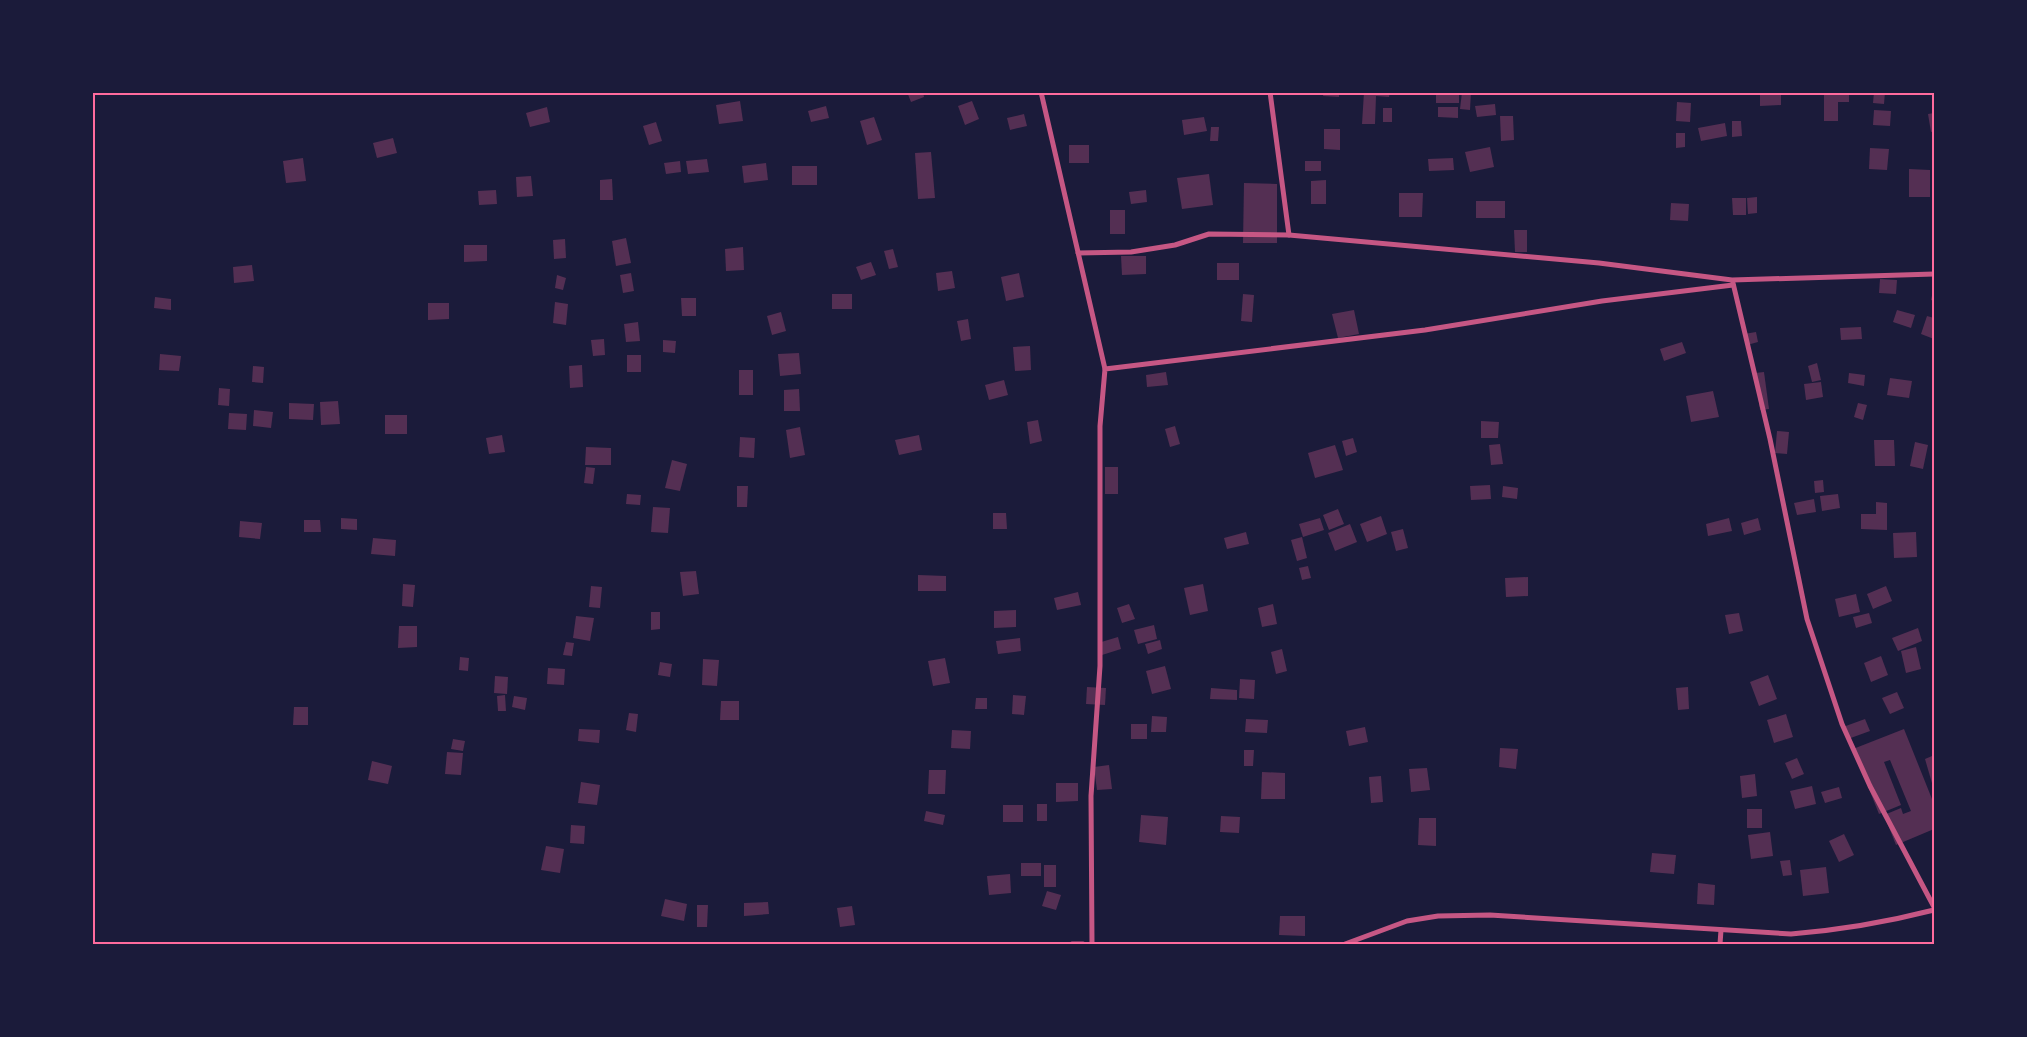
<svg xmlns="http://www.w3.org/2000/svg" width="2027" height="1037" viewBox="0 0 2027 1037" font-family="'Fira Sans Condensed',sans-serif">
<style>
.building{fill:#542f53}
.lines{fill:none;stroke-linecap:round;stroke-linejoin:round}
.minor{stroke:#c65784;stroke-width:5}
.neatline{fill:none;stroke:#ff6b9d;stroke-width:2}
</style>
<rect width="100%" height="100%" fill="#1b1b3a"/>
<!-- building -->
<g class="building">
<path d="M907,92H923L924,97L911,102Z"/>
<path d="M1324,92H1339V97L1323,96Z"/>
<path d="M1364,92H1390L1389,97L1376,96L1375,124H1362Z"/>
<rect x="1436" y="92" width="23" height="11"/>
<path d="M1462,92H1471L1470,110L1460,109Z"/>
<path d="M1760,92H1781V105L1760,106Z"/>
<path d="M1824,92H1849V102H1838V121H1824Z"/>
<path d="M1874,92H1885L1884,104L1873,103Z"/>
<path d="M740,101L743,121L719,124L716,105Z"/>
<path d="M972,101L979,119L965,125L958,106Z"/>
<path d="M1677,102L1691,103L1690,122L1676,121Z"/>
<path d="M1495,104L1496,115L1477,117L1475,106Z"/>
<path d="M826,106L829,118L811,122L808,111Z"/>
<path d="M547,107L550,122L530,127L526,113Z"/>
<path d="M1438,107H1458V118L1438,117Z"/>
<rect x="1383" y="108" width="9" height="14"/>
<path d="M1874,110L1891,111L1890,126L1873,125Z"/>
<path d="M1934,113V131L1931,132L1928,114Z"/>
<path d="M1024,114L1027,126L1010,130L1007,118Z"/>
<path d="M1500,116H1513L1514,140L1501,141Z"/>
<path d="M874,117L882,140L867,145L860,121Z"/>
<path d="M1204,117L1207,131L1184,135L1182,120Z"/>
<path d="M1732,121H1741L1742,136L1732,137Z"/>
<path d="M656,122L662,141L649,145L643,126Z"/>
<path d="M1725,123L1727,136L1701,141L1698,128Z"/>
<path d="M1211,127H1219L1218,141H1210Z"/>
<path d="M1324,129H1340V150L1324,149Z"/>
<path d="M1676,133H1685V147L1676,148Z"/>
<path d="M393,138L397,153L377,158L373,143Z"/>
<rect x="1069" y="145" width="20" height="18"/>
<path d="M1490,147L1494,167L1470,172L1465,152Z"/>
<path d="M1870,148L1889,149L1887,170L1869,169Z"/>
<path d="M931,152L935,198L918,199L915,153Z"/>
<path d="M303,158L306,181L286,183L283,161Z"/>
<path d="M1453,158L1454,170L1429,171L1428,159Z"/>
<path d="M707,159L709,172L688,174L686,161Z"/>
<path d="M680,161L681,172L666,174L664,163Z"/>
<rect x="1305" y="161" width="16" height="10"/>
<path d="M766,163L768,180L744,183L742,166Z"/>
<rect x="792" y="166" width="25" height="19"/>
<path d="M1909,169L1930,170V197H1909Z"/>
<path d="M1209,174L1213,205L1182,209L1177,178Z"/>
<path d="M531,176L533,196L517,197L516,177Z"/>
<path d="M612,179L613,200H600V180Z"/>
<path d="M1326,180V204H1311V181Z"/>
<path d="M1244,183L1277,184V243H1243Z"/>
<path d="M496,190L497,204L479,205L478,191Z"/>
<path d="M1146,190L1147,202L1131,204L1129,192Z"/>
<path d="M1399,193H1423L1422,217H1399Z"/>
<path d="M1757,197V213L1748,214L1747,198Z"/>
<path d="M1732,198H1746V215H1733Z"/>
<rect x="1476" y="201" width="29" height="17"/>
<path d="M1671,203L1689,204L1688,221L1670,220Z"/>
<rect x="1110" y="210" width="15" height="24"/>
<path d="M1514,230H1527V252H1515Z"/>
<path d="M626,238L631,263L616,266L612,241Z"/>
<path d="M565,239L566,258L554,259L553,240Z"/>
<path d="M464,245H487V261L464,262Z"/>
<path d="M743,247L744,270L726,271L725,249Z"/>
<path d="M893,249L898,267L889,269L884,251Z"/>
<path d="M1121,256H1146V274L1122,275Z"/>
<path d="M871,262L876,275L861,280L856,267Z"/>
<rect x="1217" y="263" width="22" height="17"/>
<path d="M252,265L254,281L234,283L233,267Z"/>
<path d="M952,271L955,288L938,291L936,273Z"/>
<path d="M631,273L634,291L623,293L620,275Z"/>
<path d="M1019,273L1024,297L1006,301L1001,277Z"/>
<path d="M557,275L566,278L563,290L555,288Z"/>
<path d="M1880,279L1897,280L1896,294L1879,293Z"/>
<path d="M1933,291H1934V301L1931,300Z"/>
<rect x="832" y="294" width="20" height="15"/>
<path d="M1243,294L1254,295L1252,322L1241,321Z"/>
<path d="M155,297L171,299V310L154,308Z"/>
<path d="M681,298H696V316H682Z"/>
<path d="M555,302L568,304L566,325L553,323Z"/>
<path d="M428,303H449V319L428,320Z"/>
<path d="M1354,310L1359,334L1338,338L1332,314Z"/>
<path d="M1897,310L1915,315L1911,328L1893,322Z"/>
<path d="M781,312L786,331L772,335L767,316Z"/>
<path d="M1927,316L1934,318V339L1921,334Z"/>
<path d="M968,319L971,339L961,341L957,321Z"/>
<path d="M638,322L640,341L626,342L624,324Z"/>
<path d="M1861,327L1862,339L1841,340L1840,328Z"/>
<path d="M1756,332L1758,342L1747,345L1744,334Z"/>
<path d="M604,339L605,355L593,356L591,340Z"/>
<path d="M663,340L676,341L675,353L663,352Z"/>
<path d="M1682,342L1686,353L1664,361L1660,349Z"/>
<path d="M1030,346L1031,370L1015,371L1013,347Z"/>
<path d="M799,353L801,374L780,376L778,354Z"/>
<path d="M160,354L181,356L179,371L159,370Z"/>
<rect x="627" y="355" width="14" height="17"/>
<path d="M1817,363L1821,380L1812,382L1808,366Z"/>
<path d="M582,365L583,387L570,388L569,366Z"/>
<path d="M253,366L264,367L263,383L252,382Z"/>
<rect x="739" y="370" width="14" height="25"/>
<path d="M1166,372L1168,385L1147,387L1146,375Z"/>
<path d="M1764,372L1769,409L1760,410L1755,373Z"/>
<path d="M1849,373L1865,375L1864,386L1848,383Z"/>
<path d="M1890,378L1912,381L1909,398L1887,395Z"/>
<path d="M1004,380L1008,395L989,400L985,385Z"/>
<path d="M1821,382L1823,397L1806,400L1804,384Z"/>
<path d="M219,388L230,389L229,406L218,405Z"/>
<path d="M799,389L800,411H784V390Z"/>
<path d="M1713,391L1719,417L1691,422L1686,396Z"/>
<path d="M338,401L340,424L321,425L320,402Z"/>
<path d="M289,403L314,404L313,420L289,419Z"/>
<path d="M1858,403L1867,405L1863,420L1854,417Z"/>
<path d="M254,410L273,412L271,428L253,426Z"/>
<path d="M229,413L247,414L246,430L228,429Z"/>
<rect x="385" y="415" width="22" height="19"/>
<path d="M1038,420L1042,441L1030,444L1027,422Z"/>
<path d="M1481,421L1499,422L1498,438H1481Z"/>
<path d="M1175,426L1180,444L1170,447L1165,429Z"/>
<path d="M800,427L805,455L790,458L786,430Z"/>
<path d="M1777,431L1789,432L1787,454L1775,453Z"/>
<path d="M502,435L505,452L489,454L486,438Z"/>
<path d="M919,435L922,450L899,455L895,440Z"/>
<path d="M740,437L755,438L754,458L739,457Z"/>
<path d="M1353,438L1357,452L1346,456L1342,441Z"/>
<path d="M1874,440H1894L1895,466H1875Z"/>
<path d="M1915,442L1928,445L1923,469L1910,466Z"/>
<path d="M1500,444L1503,464L1491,465L1489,445Z"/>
<path d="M1335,445L1343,470L1315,478L1308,453Z"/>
<path d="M586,447L611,448V465H585Z"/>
<path d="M672,460L687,464L680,491L665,488Z"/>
<path d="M586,467L595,468L593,484L584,483Z"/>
<rect x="1105" y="467" width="13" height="27"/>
<path d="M1823,480L1824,492L1815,493L1814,481Z"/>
<path d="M1490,485L1491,499L1471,500L1470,486Z"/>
<path d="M737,486H748L747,507H737Z"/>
<path d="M1503,486L1518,488L1517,499L1502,497Z"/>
<path d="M627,494L641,495L640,505L626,504Z"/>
<path d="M1838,494L1840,508L1822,511L1820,496Z"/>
<path d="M1814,499L1816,512L1797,515L1794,503Z"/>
<path d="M1876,502L1887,503V530L1861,529V514H1876Z"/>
<path d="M653,507L670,508L668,533L651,532Z"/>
<path d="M1338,509L1344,524L1329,530L1323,515Z"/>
<path d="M993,513H1006L1007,529H993Z"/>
<path d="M1381,516L1387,534L1367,542L1360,524Z"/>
<path d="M341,518L357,519V530L341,529Z"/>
<path d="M1320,518L1324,530L1303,537L1299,524Z"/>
<path d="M1729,518L1732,531L1708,536L1706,524Z"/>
<path d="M1758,518L1761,530L1744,535L1741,523Z"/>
<path d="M304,520H320L321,532H304Z"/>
<path d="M240,521L262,523L260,539L239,537Z"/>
<path d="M1350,524L1357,542L1335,551L1328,533Z"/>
<path d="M1403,529L1408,548L1396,551L1391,532Z"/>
<path d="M1246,532L1249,544L1227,549L1224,538Z"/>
<path d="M1916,532L1917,557L1894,558L1893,533Z"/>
<path d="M1302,537L1307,558L1297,561L1291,540Z"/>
<path d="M373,538L396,540L395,556L371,554Z"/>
<rect x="1932" y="562" width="2" height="13"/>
<path d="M1308,566L1311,578L1302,580L1299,568Z"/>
<path d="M696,571L699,594L683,596L680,572Z"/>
<path d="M918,575L946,576V591H918Z"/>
<path d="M1528,577V596L1506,597L1505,578Z"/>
<path d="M403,584L415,585L413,607L402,606Z"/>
<path d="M1203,584L1208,611L1190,615L1184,588Z"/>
<path d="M591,586L602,587L600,608L589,607Z"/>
<path d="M1886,586L1892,601L1873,609L1867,594Z"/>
<path d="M1078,592L1081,605L1057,610L1054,598Z"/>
<path d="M1856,594L1860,612L1839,617L1835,599Z"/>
<path d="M1129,604L1135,619L1122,623L1117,608Z"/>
<path d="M1273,604L1277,624L1262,627L1258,608Z"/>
<path d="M1016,610V627L994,628V611Z"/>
<path d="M651,612H660V629L651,630Z"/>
<path d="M1739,613L1743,631L1729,634L1725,615Z"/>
<path d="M1869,613L1872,623L1856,628L1853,617Z"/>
<path d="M576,616L594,618L590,641L573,638Z"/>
<path d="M1154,625L1157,639L1138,644L1134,630Z"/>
<path d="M399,626H417V647L398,648Z"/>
<path d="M1918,628L1922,641L1898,651L1892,638Z"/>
<path d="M1118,637L1121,649L1102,655L1098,643Z"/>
<path d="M1020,638L1021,651L998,654L996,641Z"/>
<path d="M1160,640L1162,649L1148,654L1145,644Z"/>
<path d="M566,642L574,643L572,656L563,655Z"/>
<path d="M1916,647L1921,669L1906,673L1901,651Z"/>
<path d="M1282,649L1287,671L1276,674L1271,652Z"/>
<path d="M1881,656L1888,675L1871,682L1864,663Z"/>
<path d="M460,657L469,658L468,671L459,670Z"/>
<path d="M945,658L950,683L933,686L928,661Z"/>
<path d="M703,659L719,660L717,686L702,685Z"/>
<path d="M660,662L672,664L670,677L658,675Z"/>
<path d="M1165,666L1171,689L1152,694L1146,671Z"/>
<path d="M548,668L565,669L564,685L547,684Z"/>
<path d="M1768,675L1777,699L1759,706L1750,682Z"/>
<path d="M495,676L508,677L507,694L494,693Z"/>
<path d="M1240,679L1255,680L1254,699L1239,698Z"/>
<path d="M1087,687L1106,688L1105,705L1086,704Z"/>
<path d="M1688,687L1689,709L1678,710L1676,688Z"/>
<path d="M1211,688L1237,690V700L1210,699Z"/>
<path d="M1897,692L1904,708L1890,714L1882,698Z"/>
<path d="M505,695L506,711H498L497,696Z"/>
<path d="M1013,695L1026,696L1024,715L1012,714Z"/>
<path d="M514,696L527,698L525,710L512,707Z"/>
<path d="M976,698H987V709H975Z"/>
<path d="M721,701H739V720H720Z"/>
<path d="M294,707H308V725H293Z"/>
<path d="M629,713L638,714L636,732L626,730Z"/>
<path d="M1786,714L1793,737L1774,743L1767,720Z"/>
<path d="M1152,716L1167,717L1166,732H1151Z"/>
<path d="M1246,719L1268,720L1267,733L1245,732Z"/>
<path d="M1865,719L1870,731L1848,739L1843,727Z"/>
<rect x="1131" y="724" width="16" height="15"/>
<path d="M1365,727L1368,742L1349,746L1346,731Z"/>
<path d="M579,729L600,730L599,743L578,741Z"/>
<path d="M1904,729L1934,804V829L1896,845L1884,815L1901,808L1903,814L1911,811L1890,760L1884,762L1901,805L1879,814L1853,749Z"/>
<path d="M952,730L971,731L970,749L951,748Z"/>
<path d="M453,739L465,741L463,751L451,749Z"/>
<path d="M1500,748L1518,749L1516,769L1499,767Z"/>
<path d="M1244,750H1254L1253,766H1244Z"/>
<path d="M447,752L463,753L461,775L445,774Z"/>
<path d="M1932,756L1934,764V790L1925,759Z"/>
<path d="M1797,758L1804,774L1792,779L1785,763Z"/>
<path d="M372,761L392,766L388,784L368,780Z"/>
<path d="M1109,765L1112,789L1097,790L1094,767Z"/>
<path d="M1427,768L1430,790L1411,792L1409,769Z"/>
<path d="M929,770H946L945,794H928Z"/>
<path d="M1262,772L1285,773V799H1261Z"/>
<path d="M1755,774L1757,796L1742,798L1740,776Z"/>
<path d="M1381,776L1383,802L1371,803L1369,777Z"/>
<path d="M581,782L600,785L597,805L578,803Z"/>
<path d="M1056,783H1078V801L1056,802Z"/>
<path d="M1812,786L1816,804L1795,809L1790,791Z"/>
<path d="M1839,787L1842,798L1825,803L1821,792Z"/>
<rect x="1037" y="804" width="10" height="17"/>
<rect x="1003" y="805" width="20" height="17"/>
<rect x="1747" y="809" width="15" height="19"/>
<path d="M926,811L945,815L943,825L924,821Z"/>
<path d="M1141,815L1168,817L1166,845L1139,842Z"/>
<path d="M1221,816L1240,817L1239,833L1220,832Z"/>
<path d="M1419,818H1436V846L1418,845Z"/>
<path d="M571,825L585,826L584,844L570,843Z"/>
<path d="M1770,832L1773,856L1751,859L1748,835Z"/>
<path d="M1844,834L1854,855L1839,862L1829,841Z"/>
<path d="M546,846L564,849L560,873L541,870Z"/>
<path d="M1652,853L1676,855L1674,874L1650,872Z"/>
<path d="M1790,860L1792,875L1783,876L1780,861Z"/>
<rect x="1021" y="863" width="20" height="13"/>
<rect x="1044" y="865" width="12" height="22"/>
<path d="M1826,867L1829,893L1803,896L1800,870Z"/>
<path d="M1010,874L1011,893L989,895L987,876Z"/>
<path d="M1698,883L1715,885L1714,905L1697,904Z"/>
<path d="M1047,891L1061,895L1056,910L1042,906Z"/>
<path d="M665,899L687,904L684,921L661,916Z"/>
<path d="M768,902L769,914L744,916V903Z"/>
<path d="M697,905H708L707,927H697Z"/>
<path d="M852,906L855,925L840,927L837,908Z"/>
<path d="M1280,916H1305V936L1279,935Z"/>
</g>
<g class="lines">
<!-- minor -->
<g class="minor">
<path d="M1041,92L1105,369"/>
<path d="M1270,92L1289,235"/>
<path d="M1078,253L1131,252L1175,245L1209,234L1289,235L1599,263L1732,280L1934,274"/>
<path d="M1733,283L1770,439L1807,619L1842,724L1870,786L1934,907"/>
<path d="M1072,944H1083"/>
<path d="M1092,944L1091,796L1100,666V426L1105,369L1425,330L1602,301L1733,285"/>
<path d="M1345,944L1407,921L1438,916L1490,915L1791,934C1840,930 1887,922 1934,910"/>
<path d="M1720,944L1721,930"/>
</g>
</g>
<!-- border -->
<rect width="2027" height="1037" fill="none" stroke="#1b1b3a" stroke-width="188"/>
<rect x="94" y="94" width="1839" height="849" class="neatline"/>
</svg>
